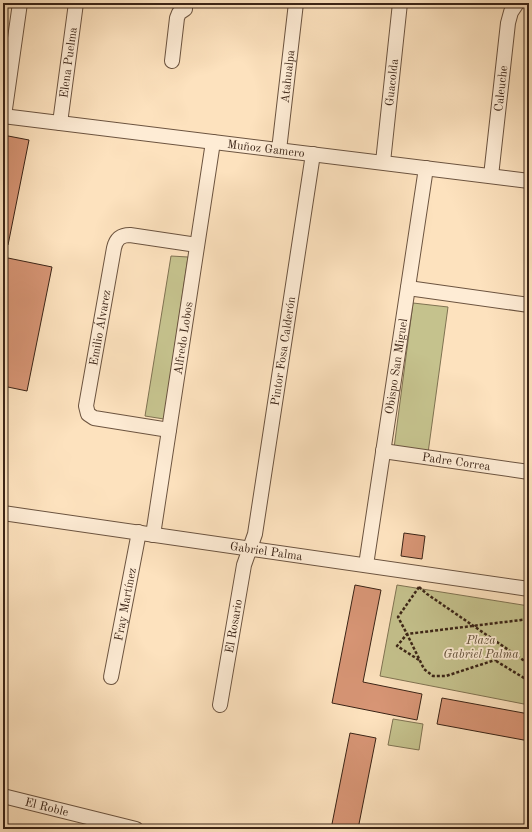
<svg xmlns="http://www.w3.org/2000/svg" width="532" height="832" viewBox="0 0 532 832" font-family="'Old Standard TT',serif">
<style>
.green{fill:#c5c28d;stroke:#807352}
.building{fill:#d79575;stroke:#3b2416}
.lines{fill:none;stroke-linecap:round;stroke-linejoin:round}
.minor-casing{stroke:#6c5440;stroke-width:16}
.path{stroke:#3b2416;stroke-width:2.5;stroke-dasharray:3 2;stroke-linecap:butt}
.minor{stroke:#feecd5;stroke-width:14}
.labels{text-anchor:middle;stroke-width:3.5;stroke-linejoin:round;paint-order:stroke}
.street-label{font-size:12px;fill:#3b2416;stroke:#feecd5}
.park-label{font-size:12px;font-style:italic;fill:#5e4c34;stroke:#feecd5}
</style>
<rect width="100%" height="100%" fill="#fde2be"/>
<filter id="stains"><feTurbulence type="fractalNoise" baseFrequency=".005" numOctaves="4"/><feColorMatrix values="0 0 0 0 .2 0 0 0 0 .09 0 0 0 0 .02 0 0 0 .5 -.17"/></filter>
<radialGradient id="worn" r=".72"><stop offset=".6" stop-color="#630" stop-opacity="0"/><stop offset="1" stop-color="#630" stop-opacity=".3"/></radialGradient>
<!-- green -->
<g class="green">
<path d="M171,256L188,257L164,419L145,416Z"/>
<path d="M413,303L448,307L428,453L394,448Z"/>
<path d="M397,585L529,606V705L380,676Z"/>
<path d="M393,719L423,724L419,750L388,745Z"/>
</g>
<!-- building -->
<g class="building">
<path d="M3,135L29,140L8,245L3,244Z"/>
<path d="M3,257L52,267L27,391L3,386Z"/>
<path d="M404,533L425,536L422,559L401,556Z"/>
<path d="M355,585L381,590L363,682L422,694L417,720L332,703Z"/>
<path d="M442,698L529,714V741L437,724Z"/>
<path d="M350,733L376,738L358,829H331Z"/>
</g>
<g class="lines">
<defs>
<g id="minor">
<path d="M172,61L177,18L179,13L185,9V3"/>
<path id="s1" d="M3,116L529,181"/>
<path d="M4,116L20,3"/>
<path id="s2" d="M60,123L76,3"/>
<path id="s3" d="M279,150L296,3"/>
<path id="s4" d="M383,162L400,3"/>
<path id="s5" d="M491,176L508,23L511,12L517,3"/>
<path d="M408,288L529,305"/>
<path id="s6" d="M169,430L94,418L88,414L86,406L114,248C116,239 121,235 130,235L197,245"/>
<path id="s7" d="M383,451L529,472"/>
<path id="s8" d="M3,513L529,589"/>
<path id="s9" d="M153,535L213,142"/>
<path id="s10" d="M366,565L426,168"/>
<path id="s11" d="M111,677L139,532"/>
<path id="s12" d="M220,705L244,565L255,534L313,154"/>
<path id="s13" d="M3,796L136,829"/>
</g>
</defs>
<!-- minor casing -->
<use href="#minor" class="minor-casing"/>
<!-- path -->
<g class="path">
<path d="M419,587L398,617L407,634L424,669L433,676H446L495,660L512,653"/>
<path d="M419,587L427,594L529,664"/>
<path d="M419,660L397,646L407,634L529,619"/>
<path d="M496,661L529,681"/>
</g>
<!-- minor -->
<use href="#minor" class="minor"/>
</g>
<g class="labels">
<!-- street labels -->
<g class="street-label">
<text dy="4" stroke="none"><textPath href="#s2" startOffset="61">Elena Puelma</textPath></text>
<text dy="4" stroke="none"><textPath href="#s3" startOffset="74">Atahualpa</textPath></text>
<text dy="4" stroke="none"><textPath href="#s4" startOffset="80">Guacolda</textPath></text>
<text dy="4" stroke="none"><textPath href="#s5" startOffset="88">Caleuche</textPath></text>
<text dy="4" stroke="none"><textPath href="#s1" startOffset="265">Muñoz Gamero</textPath></text>
<text dy="4" stroke="none"><textPath href="#s6" startOffset="171">Emilio Álvarez</textPath></text>
<text dy="4" stroke="none"><textPath href="#s9" startOffset="199">Alfredo Lobos</textPath></text>
<text dy="4" stroke="none"><textPath href="#s12" startOffset="360">Pintor Fosa Calderón</textPath></text>
<text dy="4" stroke="none"><textPath href="#s10" startOffset="201">Obispo San Miguel</textPath></text>
<text dy="4" stroke="none"><textPath href="#s7" startOffset="74">Padre Correa</textPath></text>
<text dy="4" stroke="none"><textPath href="#s8" startOffset="266">Gabriel Palma</textPath></text>
<text dy="4" stroke="none"><textPath href="#s11" startOffset="74">Fray Martínez</textPath></text>
<text dy="4" stroke="none"><textPath href="#s12" startOffset="80">El Rosario</textPath></text>
<text dy="4" stroke="none"><textPath href="#s13" startOffset="45">El Roble</textPath></text>
</g>
<!-- park labels -->
<g class="park-label">
<text x="481" y="644">Plaza<tspan x="481" dy="14">Gabriel Palma</tspan></text>
</g>
</g>
<!-- margin -->
<rect width="532" height="832" fill="none" stroke="#fde2be" stroke-width="16"/>
<rect x="4" y="4" width="524" height="824" fill="none" stroke="#3b2416" stroke-width="2"/>
<rect x="8" y="8" width="516" height="816" fill="none" stroke="#3b2416"/>
<rect width="100%" height="100%" filter="url(#stains)"/>
<rect width="100%" height="100%" fill="url(#worn)"/>
</svg>
